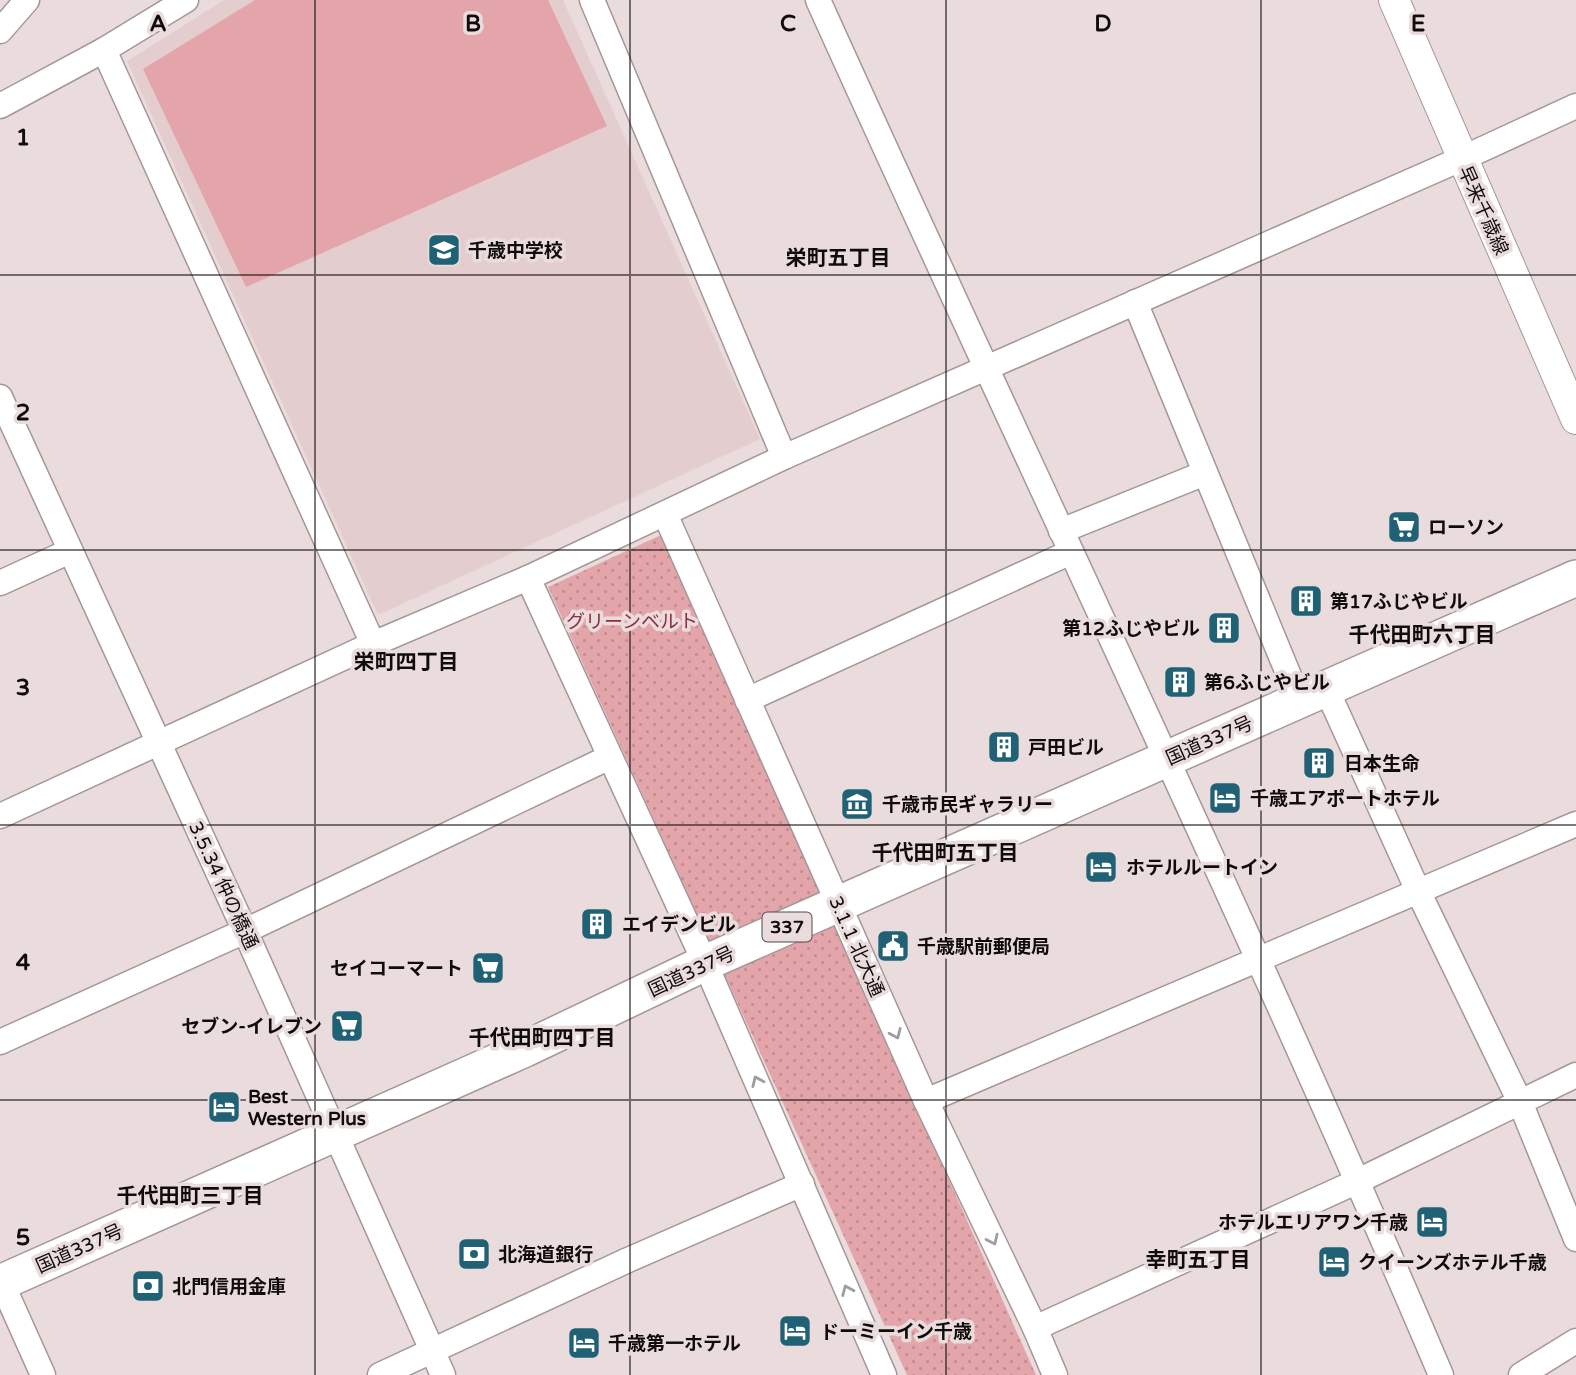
<svg xmlns="http://www.w3.org/2000/svg" width="1576" height="1375" viewBox="0 0 1576 1375" font-family="'Varela Round','Noto Sans JP',sans-serif">
<style>
.built{fill:#e4cdce}
.green{fill:url(#green-dots)}
.pitch{fill:#e3a5aa}
.lines{fill:none;stroke-linecap:round;stroke-linejoin:round}
.minor-casing{stroke:#a59798;stroke-width:27}
.major-casing{stroke:#a59798;stroke-width:32}
.highway-casing{stroke:#a59798;stroke-width:38}
.minor{stroke:#fff;stroke-width:24}
.major{stroke:#fff;stroke-width:30}
.highway{stroke:#fff;stroke-width:35}
.oneway{stroke:#9f9e9e}
.grid{fill:none;stroke:#100c0c;stroke-width:2;stroke-opacity:0.55}
.labels{text-anchor:middle;stroke-width:7;stroke-linejoin:round;paint-order:stroke}
.shield{fill:#eadcdc;stroke:#514a4a;stroke-width:2}
.shield-label{font-size:18px;font-weight:bold;fill:#100c0c}
.street-label{font-size:19px;fill:#100c0c;stroke:#eadcdc}
.poi-label{font-size:19px;font-weight:bold;fill:#100c0c;stroke:#eadcdc;text-anchor:start}
.park-label{font-size:19px;fill:#902d40;stroke:#eadcdc}
.neighbourhood-label{font-size:21px;font-weight:bold;fill:#100c0c;stroke:#eadcdc}
.grid-label{font-size:23px;text-anchor:middle;font-weight:bold;fill:#100c0c;stroke:#eadcdc;stroke-width:7;stroke-linejoin:round;paint-order:stroke}
</style>
<defs>
<pattern id="green-dots" width="8" height="8" patternUnits="userSpaceOnUse" patternTransform="scale(1.75)"><rect width="8" height="8" fill="#e3a5aa"/><path d="M2 2h.1M6 6h.1" fill="none" stroke="#c28d91" stroke-width="1.8" stroke-linecap="round"/></pattern>
</defs>
<rect width="100%" height="100%" fill="#eadcdc"/>
<!-- built -->
<path class="built" d="M224,0H563L760,439L378,615L127,61Z"/>
<!-- green -->
<path class="green" d="M661,535L1036,1375H907L548,587Z"/>
<!-- pitch -->
<path class="pitch" d="M255,0H548L607,126L246,287L143,69Z"/>
<g class="lines">
<defs>
<g id="minor">
<path d="M592,0L784,457"/>
<path d="M818,0C1025,459 1244,912 1441,1375"/>
<path d="M0,31L27,0"/>
<path d="M104,50L373,644"/>
<path d="M0,106L104,50L186,0"/>
<path d="M1135,302L1299,700"/>
<path d="M0,397L245,931L443,1375"/>
<path d="M665,514L926,1101L1035,1328L1055,1375"/>
<path d="M1061,531L1205,473"/>
<path d="M528,578L705,963L884,1375"/>
<path d="M0,583L70,551"/>
<path d="M1326,688L1418,891L1520,1102L1576,1239"/>
<path d="M747,700L1071,552"/>
<path d="M0,816L373,644L528,578L784,457L1461,159L1576,106"/>
<path d="M0,1042L245,931L610,757"/>
<path d="M926,1101L1576,824"/>
<path d="M0,1279L43,1375"/>
<path d="M1035,1328L1358,1181L1576,1075"/>
<path d="M380,1375L628,1260L802,1184"/>
<path d="M1521,1375L1576,1341"/>
</g>
<path id="major" d="M1394,0L1576,419"/>
<path id="highway" d="M0,1283L525,1049L705,963L1576,578"/>
</defs>
<!-- minor casing -->
<use href="#minor" class="minor-casing"/>
<!-- major casing -->
<use href="#major" class="major-casing"/>
<!-- highway casing -->
<use href="#highway" class="highway-casing"/>
<!-- minor -->
<use href="#minor" class="minor"/>
<!-- major -->
<use href="#major" class="major"/>
<!-- highway -->
<use href="#highway" class="highway"/>
</g>
<!-- one-way arrows -->
<defs><path id="oneway-chevron" d="M-2-3.5L2.5 0L-2 3.5" fill="none" stroke-width="1.6" stroke-linecap="round" stroke-linejoin="round" transform="scale(1.75)"/></defs>
<g class="oneway">
<use href="#oneway-chevron" transform="translate(896 1034) rotate(66)"/>
<use href="#oneway-chevron" transform="translate(757 1081) rotate(-114)"/>
<use href="#oneway-chevron" transform="translate(993 1240) rotate(65)"/>
<use href="#oneway-chevron" transform="translate(847 1290) rotate(-113)"/>
</g>
<!-- grid -->
<path class="grid" d="M315,0V1375M630,0V1375M946,0V1375M1261,0V1375M0,275H1576M0,550H1576M0,825H1576M0,1100H1576"/>
<!-- icons -->
<defs>
<symbol id="school-square" viewBox="-11 -11 22 22"><rect x="-9" y="-9" width="18" height="18" rx="4" fill="#206175" stroke="#eadcdc"/><path d="M0-5L7-2L0 1L-7-2ZM-4 1L0 2.5L4 1V4Q0 6-4 4Z" fill="#fff"/></symbol>
<symbol id="supermarket-square" viewBox="-11 -11 22 22"><rect x="-9" y="-9" width="18" height="18" rx="4" fill="#206175" stroke="#eadcdc"/><path d="M-6-5.5h2.5l.6 2H6L4.5 2H-2.5L-4.4-4H-6ZM-1.5 3.2a1.3 1.3 0 1 0 .1 0ZM3 3.2a1.3 1.3 0 1 0 .1 0Z" fill="#fff"/></symbol>
<symbol id="building-square" viewBox="-11 -11 22 22"><rect x="-9" y="-9" width="18" height="18" rx="4" fill="#206175" stroke="#eadcdc"/><path d="M-4-6H4V6H1V3H-1V6H-4ZM-2.5-4.3h1.7v1.8h-1.7ZM.8-4.3h1.7v1.8H.8ZM-2.5-1h1.7V.8h-1.7ZM.8-1h1.7V.8H.8Z" fill="#fff"/></symbol>
<symbol id="hotel-square" viewBox="-11 -11 22 22"><rect x="-9" y="-9" width="18" height="18" rx="4" fill="#206175" stroke="#eadcdc"/><path d="M-6-4.5h1.5V1H6V5H4.5V3h-9V5H-6ZM-4 0a1.8 1.8 0 1 1 3.6 0ZM.5 0V-2.5h3Q6-2.5 6 0Z" fill="#fff"/></symbol>
<symbol id="museum-square" viewBox="-11 -11 22 22"><rect x="-9" y="-9" width="18" height="18" rx="4" fill="#206175" stroke="#eadcdc"/><path d="M0-6L6-3V-2H-6V-3ZM-5-1h2V3h-2ZM-1-1h2V3h-2ZM3-1h2V3H3ZM-6 4H6V6H-6Z" fill="#fff"/></symbol>
<symbol id="civic-square" viewBox="-11 -11 22 22"><rect x="-9" y="-9" width="18" height="18" rx="4" fill="#206175" stroke="#eadcdc"/><path d="M-.6-6.5H3V-4.5H.6V-3L4-1V1h2V6H-6V1h2V-1L-.6-3ZM-1.2 2.5V6h2.4V2.5Z" fill="#fff"/></symbol>
<symbol id="bank-square" viewBox="-11 -11 22 22"><rect x="-9" y="-9" width="18" height="18" rx="4" fill="#206175" stroke="#eadcdc"/><path d="M-6-4H6V4H-6ZM0-2.3a2.3 2.3 0 1 0 0 4.6a2.3 2.3 0 1 0 0-4.6Z" fill="#fff"/></symbol>
</defs>
<g fill-rule="evenodd">
<use href="#school-square" x="425" y="231" width="38" height="38"/>
<use href="#supermarket-square" x="1385" y="508" width="38" height="38"/>
<use href="#building-square" x="1287" y="582" width="38" height="38"/>
<use href="#building-square" x="1205" y="609" width="38" height="38"/>
<use href="#building-square" x="1161" y="663" width="38" height="38"/>
<use href="#building-square" x="985" y="728" width="38" height="38"/>
<use href="#building-square" x="1300" y="744" width="38" height="38"/>
<use href="#hotel-square" x="1206" y="779" width="38" height="38"/>
<use href="#museum-square" x="838" y="785" width="38" height="38"/>
<use href="#hotel-square" x="1082" y="848" width="38" height="38"/>
<use href="#building-square" x="578" y="905" width="38" height="38"/>
<use href="#civic-square" x="874" y="927" width="38" height="38"/>
<use href="#supermarket-square" x="469" y="949" width="38" height="38"/>
<use href="#supermarket-square" x="328" y="1007" width="38" height="38"/>
<use href="#hotel-square" x="205" y="1088" width="38" height="38"/>
<use href="#hotel-square" x="1413" y="1203" width="38" height="38"/>
<use href="#bank-square" x="455" y="1235" width="38" height="38"/>
<use href="#hotel-square" x="1315" y="1243" width="38" height="38"/>
<use href="#bank-square" x="129" y="1267" width="38" height="38"/>
<use href="#hotel-square" x="776" y="1312" width="38" height="38"/>
<use href="#hotel-square" x="565" y="1324" width="38" height="38"/>
</g>
<g class="labels">
<!-- shield labels -->
<rect class="shield" x="762.5" y="912.5" width="49" height="29" rx="5"/>
<g class="shield-label">
<text x="787" y="933">337</text>
</g>
<!-- street labels -->
<g class="street-label">
<text transform="translate(1484 210) rotate(66)" y="7">早来千歳線</text>
<text transform="translate(1209 740) rotate(-24)" y="7">国道337号</text>
<text transform="translate(224 885) rotate(65)" y="7">3.5.34 仲の橋通</text>
<text transform="translate(857 946) rotate(66)" y="7">3.1.1 北大通</text>
<text transform="translate(691 971) rotate(-25)" y="7">国道337号</text>
<text transform="translate(79 1248) rotate(-24)" y="7">国道337号</text>
</g>
<!-- poi labels -->
<g class="poi-label">
<text x="468" y="257">千歳中学校</text>
<text x="1428" y="534">ローソン</text>
<text x="1330" y="608">第17ふじやビル</text>
<text x="1200" y="635" text-anchor="end">第12ふじやビル</text>
<text x="1204" y="689">第6ふじやビル</text>
<text x="1028" y="754">戸田ビル</text>
<text x="1344" y="770">日本生命</text>
<text x="1250" y="805">千歳エアポートホテル</text>
<text x="882" y="811">千歳市民ギャラリー</text>
<text x="1126" y="874">ホテルルートイン</text>
<text x="622" y="931">エイデンビル</text>
<text x="917" y="953">千歳駅前郵便局</text>
<text x="463" y="975" text-anchor="end">セイコーマート</text>
<text x="322" y="1033" text-anchor="end">セブン-イレブン</text>
<text x="248" y="1103">Best<tspan x="248" dy="22">Western Plus</tspan></text>
<text x="1408" y="1229" text-anchor="end">ホテルエリアワン千歳</text>
<text x="498" y="1261">北海道銀行</text>
<text x="1358" y="1269">クイーンズホテル千歳</text>
<text x="172" y="1293">北門信用金庫</text>
<text x="820" y="1338">ドーミーイン千歳</text>
<text x="608" y="1350">千歳第一ホテル</text>
</g>
<!-- park labels -->
<g class="park-label">
<text x="632" y="628">グリーンベルト</text>
</g>
<!-- neighbourhood labels -->
<g class="neighbourhood-label">
<text x="838" y="265">栄町五丁目</text>
<text x="1422" y="642">千代田町六丁目</text>
<text x="406" y="669">栄町四丁目</text>
<text x="945" y="860">千代田町五丁目</text>
<text x="542" y="1045">千代田町四丁目</text>
<text x="190" y="1203">千代田町三丁目</text>
<text x="1198" y="1267">幸町五丁目</text>
</g>
</g>
<g class="grid-label">
<text x="158" y="31">A</text>
<text x="473" y="31">B</text>
<text x="788" y="31">C</text>
<text x="1103" y="31">D</text>
<text x="1418" y="31">E</text>
<text x="23" y="145">1</text>
<text x="23" y="420">2</text>
<text x="23" y="695">3</text>
<text x="23" y="970">4</text>
<text x="23" y="1245">5</text>
</g>
</svg>
